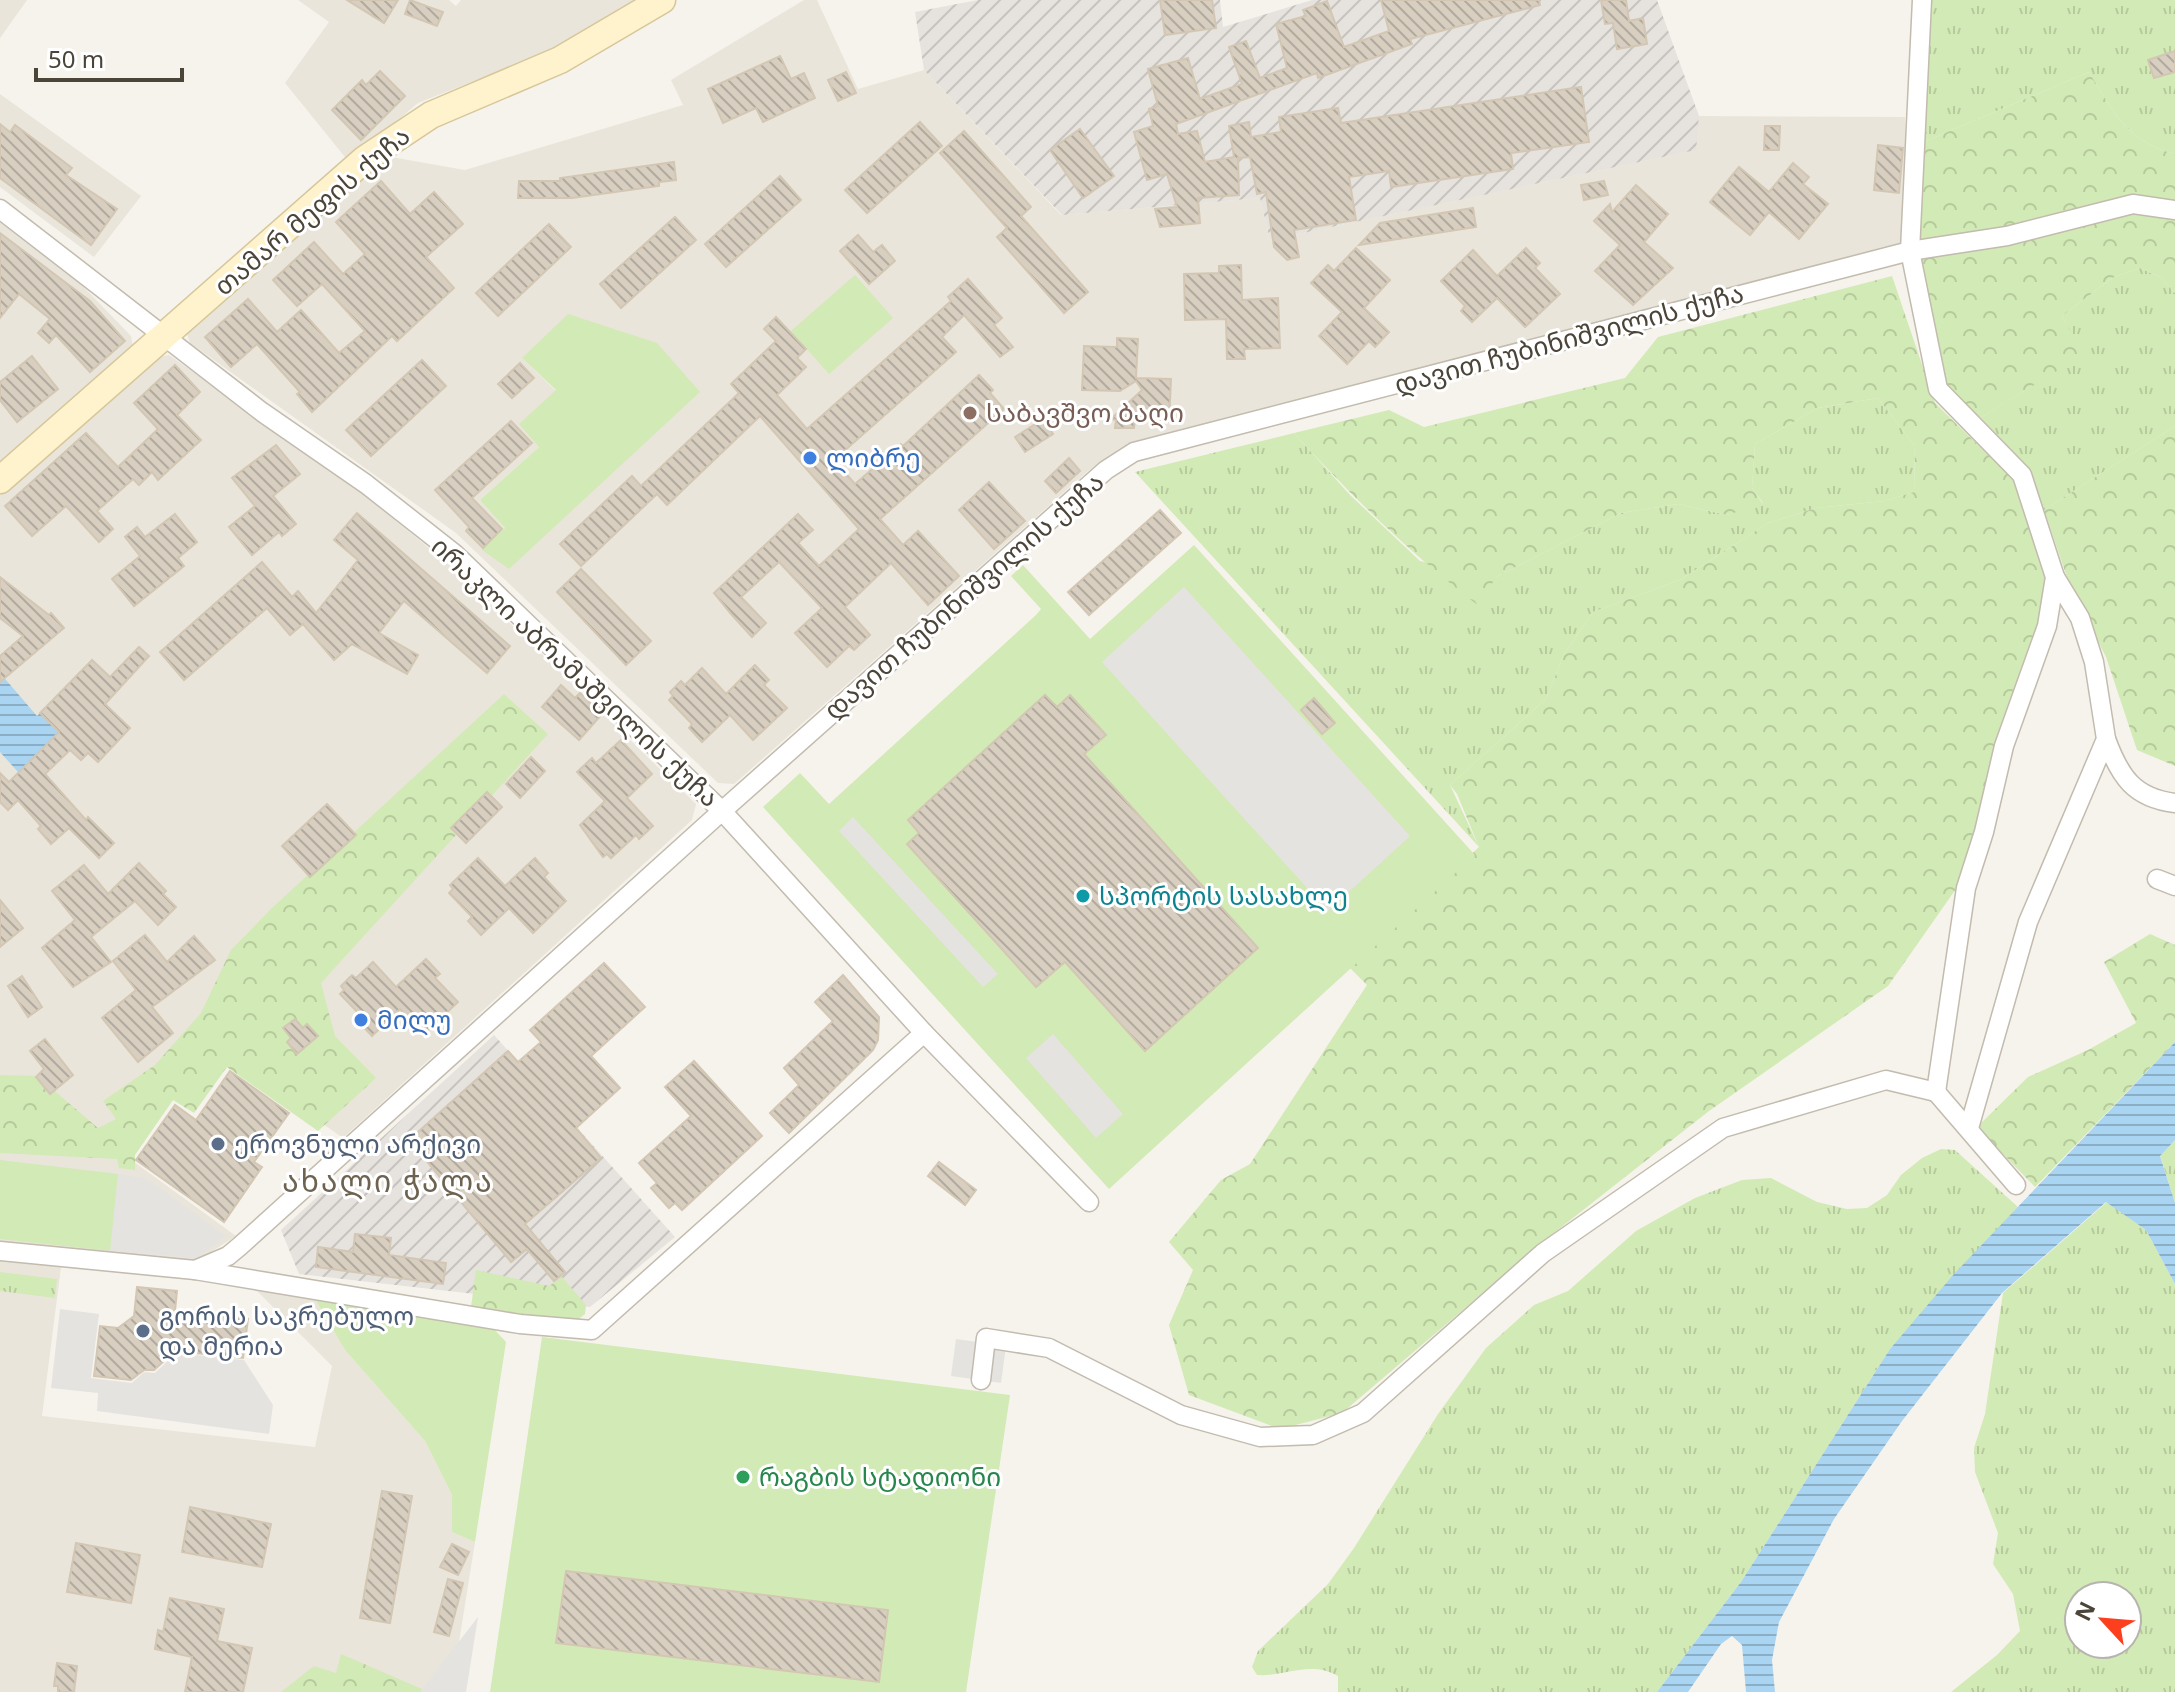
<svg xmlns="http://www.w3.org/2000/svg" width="2175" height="1692" viewBox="0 0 2175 1692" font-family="'Noto Sans','Noto Sans Georgian',sans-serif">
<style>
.residential{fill:#eae5da;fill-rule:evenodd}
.industrial{fill:url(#industrial-furrows)}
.grass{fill:url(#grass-tufts);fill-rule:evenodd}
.forest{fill:url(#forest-crowns)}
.green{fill:#d2eab5}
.parking{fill:#e5e3e0}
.water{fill:url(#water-rules)}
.building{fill:url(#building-back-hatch);stroke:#d3c7b4;stroke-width:2}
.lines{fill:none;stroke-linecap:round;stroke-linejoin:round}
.street-casing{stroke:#c2bbae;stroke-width:21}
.secondary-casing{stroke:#d6c79b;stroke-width:29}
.street{stroke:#fff;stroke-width:18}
.secondary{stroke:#fff3cd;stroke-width:26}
.education-dot{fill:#8d6e63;stroke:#fff;stroke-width:3}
.shop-dot{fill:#3f7fe0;stroke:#fff;stroke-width:3}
.culture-dot{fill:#0f9aa8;stroke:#fff;stroke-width:3}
.service-dot{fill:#5c6f8a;stroke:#fff;stroke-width:3}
.leisure-dot{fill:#2e9e5b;stroke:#fff;stroke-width:3}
.labels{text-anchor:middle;stroke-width:6;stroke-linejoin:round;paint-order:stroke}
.street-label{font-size:26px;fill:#4b4439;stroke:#fff}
.education-label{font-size:26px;fill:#785e54;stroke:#fff;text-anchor:start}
.shop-label{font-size:26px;fill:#366cbe;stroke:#fff;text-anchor:start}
.culture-label{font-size:26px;fill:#0d838f;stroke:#fff;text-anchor:start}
.service-label{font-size:26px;fill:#4e5e75;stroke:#fff;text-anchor:start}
.leisure-label{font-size:26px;fill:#27864d;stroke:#fff;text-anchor:start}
.quarter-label{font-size:30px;letter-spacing:2px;fill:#6e6250;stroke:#fff}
</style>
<defs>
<pattern id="industrial-furrows" width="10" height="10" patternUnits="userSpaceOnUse" patternTransform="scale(2)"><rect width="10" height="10" fill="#e6e2dd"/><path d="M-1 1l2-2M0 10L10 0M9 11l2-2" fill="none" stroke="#c7c3be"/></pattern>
<pattern id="grass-tufts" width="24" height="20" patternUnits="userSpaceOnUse" patternTransform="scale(2)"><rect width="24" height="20" fill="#d2eab5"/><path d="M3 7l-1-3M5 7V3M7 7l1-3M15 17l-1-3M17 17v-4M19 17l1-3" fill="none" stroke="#b6ca9c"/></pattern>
<pattern id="forest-crowns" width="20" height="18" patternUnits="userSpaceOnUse" patternTransform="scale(2)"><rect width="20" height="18" fill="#d2eab5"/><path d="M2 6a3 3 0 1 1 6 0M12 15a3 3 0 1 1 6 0" fill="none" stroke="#b6ca9c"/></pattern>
<pattern id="water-rules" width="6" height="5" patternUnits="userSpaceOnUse" patternTransform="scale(2)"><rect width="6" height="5" fill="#a9d4f2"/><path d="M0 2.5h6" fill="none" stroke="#8caec5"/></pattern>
<pattern id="building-back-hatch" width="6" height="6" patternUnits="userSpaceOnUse" patternTransform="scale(2)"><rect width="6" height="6" fill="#d8cfc1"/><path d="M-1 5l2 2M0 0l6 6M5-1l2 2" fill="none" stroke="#b1aa9e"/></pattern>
</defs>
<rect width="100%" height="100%" fill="#f6f3ec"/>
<!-- residential -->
<g class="residential">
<path d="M0,0H27L0,38Z"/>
<path d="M298,0H449L456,6L461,0H634L563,46L418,103L349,162L285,83L329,22Z"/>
<path d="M804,0H817L858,89L924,70L1061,215L1260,198L1270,240L1695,150L1699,116L1905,117L1906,244L1128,445L1088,471L734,784L718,783L456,533L190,343L185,328L391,157L465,170L683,105L671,80ZM522,358L699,393L483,550L505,528L480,500L539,447L556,391Z"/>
<path d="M0,94L141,196L94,257L0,187Z"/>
<path d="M0,218L66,269L131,336L133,347L0,465Z"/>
<path d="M169,355L338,474L451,566L696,804L692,820L343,1138L212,1046L130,1159L236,1236L192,1264L0,1242V492L155,358Z"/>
<path d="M0,1261L61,1267L42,1416L315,1447L332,1366L254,1288L312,1294L345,1350L425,1441L452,1495V1532L475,1542L451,1692H0Z"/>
</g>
<!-- industrial -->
<g class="industrial">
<path d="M978,0H1220L1223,27L1312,0H1657L1699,116L1696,150L1270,240L1260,198L1062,215L924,70L915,12Z"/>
<path d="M494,1035L675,1237L590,1307L299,1274L281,1230Z"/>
</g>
<!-- grass -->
<g class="grass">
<path d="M1927,0H2175V154C2127,142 2113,111 2089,72L1919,144Z"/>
<path d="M2140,268L2160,277L2175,293V426L2044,510L2026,467L1980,418L2082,355L2062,316L2112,278Z"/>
<path d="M1878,398L1915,446L1914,492L1884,501L1816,508L1768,523L1680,580L1593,612L1564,654L1546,699L1450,785L1479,847L1135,472L1294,433L1350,495L1420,561L1496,577L1621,513L1678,504L1727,515L1763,503L1752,488L1755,444L1818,408Z"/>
<path d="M2175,1140V1203L2160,1155Z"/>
<path d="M1941,1149L1955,1150L2018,1207L1890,1349L1741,1582L1657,1692H1338V1676C1310,1660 1285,1677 1257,1675L1252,1667L1258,1651L1328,1584L1354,1548L1438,1414L1486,1348L1534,1305L1568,1291L1636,1231L1695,1198L1742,1180L1771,1178L1817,1202L1847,1209L1867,1208L1887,1195L1901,1175L1922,1158Z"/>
<path d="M2107,1202L2146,1230L2175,1284V1692H1951L1997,1655L2020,1631L2013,1594L1993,1564L1998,1533L1975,1472L1974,1448L1985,1414L2003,1293ZM2079,1596H2127V1644H2079Z"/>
<path d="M0,1272L57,1279L55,1298L0,1291Z"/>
</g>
<!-- forest -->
<g class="forest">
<path d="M2089,72C2113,111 2127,142 2175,154V293L2160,277L2140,268L2112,278L2062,316L2083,355L1980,418L1946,385L1911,207L1919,144Z"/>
<path d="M1892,276L1935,403L2015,481L2046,578L2044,627L1958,886L1888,986L1709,1111L1545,1240L1342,1413L1280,1429L1189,1395L1169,1325L1193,1270L1169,1242L1221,1180L1250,1164L1367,985L1350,968L1479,847L1457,794L1450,785L1546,699L1564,654L1593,612L1680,580L1768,523L1816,508L1884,501L1914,492L1915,446L1878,398L1818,408L1755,444L1752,488L1763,504L1727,515L1678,504L1621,513L1496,577L1479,606C1411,554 1352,497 1294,433L1389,410L1424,427L1625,378L1658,337Z"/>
<path d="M2175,426V766L2137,750L2106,657L2070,586L2044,510Z"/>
<path d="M504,694L548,734L321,983L335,1036L376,1078L318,1131L227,1067L194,1113L173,1100L135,1155V1170L119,1168L117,1159L0,1153V1075L37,1076L98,1128L116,1119L103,1101L155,1065L201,1013L231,950L271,909Z"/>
<path d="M2150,934L2175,945V1042L2035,1187L1977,1127L2028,1077L2088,1050L2136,1023L2104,962Z"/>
<path d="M476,1270L549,1286L562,1277L586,1305L585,1314L571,1325L471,1307Z"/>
<path d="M341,1654L422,1689L421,1692H281L314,1666L336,1673Z"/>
</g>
<!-- green -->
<g class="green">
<path d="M855,275L893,318L829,374L791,331Z"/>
<path d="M568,314L657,343L700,392L509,569L482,550L505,528L480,500L539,447L519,424L556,390L522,358Z"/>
<path d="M1194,545L1475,855L1109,1189L763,807L800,773L829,804L1036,615L1041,609L1011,576L1023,565L1090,639Z"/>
<path d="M0,1160L119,1174L111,1251L0,1239Z"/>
<path d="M312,1294L489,1324L506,1342L475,1542L452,1532V1495L425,1441L345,1350Z"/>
<path d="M542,1337L1010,1395L966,1692H490Z"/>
</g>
<!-- parking -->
<g class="parking">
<path d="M1184,587L1410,836L1328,911L1102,662Z"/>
<path d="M853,817L998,974L983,987L839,831Z"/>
<path d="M1053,1034L1123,1114L1096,1138L1026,1058Z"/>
<path d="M118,1174L147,1179L226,1236L197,1258L110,1251Z"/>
<path d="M60,1309L99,1314L91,1378L132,1383L144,1372L155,1373L176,1353L244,1360L273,1405L269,1434L97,1411L98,1393L51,1388Z"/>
<path d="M956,1339L1006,1346L1001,1383L951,1376Z"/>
<path d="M478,1617L466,1692H421L422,1689Z"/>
</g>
<!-- water -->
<g class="water">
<path d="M0,673L37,716L40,713L59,732L18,772L0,752Z"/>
<path d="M2175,1042V1140L2160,1156L2175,1203V1284L2146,1230L2106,1202L2002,1293L1902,1421L1834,1519L1779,1622L1772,1660L1775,1692H1746L1742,1645L1732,1636L1721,1644L1688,1692H1657L1741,1582L1890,1349L1954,1274Z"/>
</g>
<!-- building -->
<g class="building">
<path d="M347,0H398L384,23Z"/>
<path d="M410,0L443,12L437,26L405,14Z"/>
<path d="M1160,0H1212L1216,28L1165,35Z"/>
<path d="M1381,0H1539L1540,5L1410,39L1412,44L1318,78L1317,73L1176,124L1178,134L1197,131L1205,162L1234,157L1229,126L1249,122L1251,137L1281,132L1279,117L1338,108L1341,123L1581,87L1589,142L1511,153L1513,169L1391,187L1389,171L1349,177L1356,220L1294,230L1299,257L1287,260L1274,247L1266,192L1257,194L1250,157L1238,158L1239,195L1198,198L1200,223L1160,227L1155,209L1177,207L1167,174L1147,180L1134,132L1153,126L1149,109L1158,106L1148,69L1188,58L1200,99L1242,84L1229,47L1246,41L1260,78L1287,68L1276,24L1306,16L1303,10L1327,1L1344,47L1389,31Z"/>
<path d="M1601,0H1626L1629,21L1643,18L1647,44L1617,49L1613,23L1605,24Z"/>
<path d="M2175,51V72L2154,78L2148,60Z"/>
<path d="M780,56L791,79L804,73L815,98L763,122L756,108L723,123L708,89Z"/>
<path d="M380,71L405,96L361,140L332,110L362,80L366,85Z"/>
<path d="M846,72L856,93L838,101L828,80Z"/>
<path d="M920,122L942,146L867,213L845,190Z"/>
<path d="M0,124L10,132L15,125L72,168L66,175L117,209L91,245L0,178Z"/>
<path d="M1765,126H1780L1779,150H1764Z"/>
<path d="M1080,129L1114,176L1083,198L1050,150Z"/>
<path d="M964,131L1031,207L1021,216L1088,292L1064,313L997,237L1007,228L940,153Z"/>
<path d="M1878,145L1903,148L1899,193L1874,190Z"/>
<path d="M674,162L676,180L659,182V186L572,198H518L519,181H560V178Z"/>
<path d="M1793,163L1809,177L1803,184L1828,204L1799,239L1769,212L1750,235L1710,202L1739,167L1769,192Z"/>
<path d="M780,176L801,200L726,267L705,244Z"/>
<path d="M381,181L410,214L434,192L463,224L426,257L454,288L397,341L392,336L312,412L297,394L300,392L257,344L231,367L205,337L248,299L277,332L301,310L339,353L365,331L322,284L297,306L273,280L314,242L343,274L365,254L336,222Z"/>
<path d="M1604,181L1608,195L1584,200L1581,185Z"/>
<path d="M1636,185L1668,214L1644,242L1673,268L1633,305L1595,271L1620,245L1594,221L1610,204L1612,212Z"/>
<path d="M1473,208L1476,227L1359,245L1380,223Z"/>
<path d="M675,217L696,240L621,308L600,284Z"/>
<path d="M549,224L571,247L498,316L476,293Z"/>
<path d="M0,233L90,301L125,341L90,372L56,335L49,343L38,333L50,319L19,294L0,318Z"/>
<path d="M858,235L873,252L882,245L895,261L869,284L840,251Z"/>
<path d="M1356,248L1390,280L1364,308L1389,332L1375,347L1369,341L1347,364L1319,336L1342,312L1311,283L1328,265L1334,271Z"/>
<path d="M1526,248L1540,263L1535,268L1560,294L1525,327L1497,298L1472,322L1461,311L1465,306L1441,281L1473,250L1497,276Z"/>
<path d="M1241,265L1242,300L1278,298L1280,348L1244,349L1245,359H1227L1226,319L1185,320L1184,274L1219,273V266Z"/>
<path d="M968,279L1002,318L994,325L1013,347L1000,357L964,315L942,337L956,352L834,460L855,484L901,444L903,446L979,375L993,390L990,393L1004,409L880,519L903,545L918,531L959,576L928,605L891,563L845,607L870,635L854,650L849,646L827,667L795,633L822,608L779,562L741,597L766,623L752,637L731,614L714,593L798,514L813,530L798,543L819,566L859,529L760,416L667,505L657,494L581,566L560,544L632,476L641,486L739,393L731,384L776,341L764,329L776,317L806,349L797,358L806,367L777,395L807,429L951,301L948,297Z"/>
<path d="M1117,338L1138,339L1136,378L1171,379L1169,422L1135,420L1134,428H1115L1116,420L1111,419L1142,390L1136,381L1120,391L1082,390L1084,346L1117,347Z"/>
<path d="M32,356L58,389L17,422L0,400V382Z"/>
<path d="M422,360L446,386L371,456L346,430Z"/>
<path d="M520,363L534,378L512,398L498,384Z"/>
<path d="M175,365L200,392L177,415L201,440L158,480L152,472L139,485L133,479L97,511L113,529L99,542L66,506L32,536L5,506L86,433L118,467L158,429L134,403Z"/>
<path d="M1043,419L1053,434L1025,452L1015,437Z"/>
<path d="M511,421L532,443L472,498L502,529L483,548L466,531L469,527L435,490Z"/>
<path d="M276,445L300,474L273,496L296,524L282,536L279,532L252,555L229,527L255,506L232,478Z"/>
<path d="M1069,458L1080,471L1056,493L1045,481Z"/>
<path d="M989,482L1025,521L994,549L959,510Z"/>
<path d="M1160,510L1181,533L1089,615L1068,592Z"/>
<path d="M357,513L510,646L487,673L404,601L379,633L418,655L407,674L352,644L334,660L303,624L290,635L267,608L184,680L160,652L262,562L292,597L298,591L316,613L358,560L334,540Z"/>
<path d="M175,514L197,542L178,558L184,566L134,606L112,579L140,556L125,537L137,527L145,537Z"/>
<path d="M581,569L651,641L626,665L557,592Z"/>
<path d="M0,577L49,615L51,613L64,628L0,682V656L23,636L0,618Z"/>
<path d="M139,647L149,656L105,704L130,728L98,762L88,753L81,760L70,750L45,774L86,820L88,817L114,843L99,858L69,828L51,844L38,829L41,826L18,800L8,810L0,802V773L9,782L59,732L40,713L92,660L110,677Z"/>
<path d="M755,665L769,680L764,685L787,708L753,740L730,715L702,742L689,728L692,724L669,700L673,696L670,692L681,681L685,685L702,668L726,694Z"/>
<path d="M561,685L575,698L580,693L602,714L579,740L542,707Z"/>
<path d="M1045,695L1057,707L1070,695L1106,735L1084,754L1258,948L1145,1051L1065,962L1036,987L907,844L919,833L908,820Z"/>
<path d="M1314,698L1335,723L1322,734L1301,710Z"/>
<path d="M621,740L652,774L627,798L653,826L639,839L636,835L611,858L607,854L603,857L580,825L605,801L577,772L592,758L596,763Z"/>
<path d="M531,757L545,771L520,798L506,784Z"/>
<path d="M487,792L502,807L466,843L451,828Z"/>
<path d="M327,804L356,835L310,877L282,846Z"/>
<path d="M478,858L505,886L535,858L548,873L544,877L566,901L533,933L509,908L481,935L468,921L472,917L449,893L453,889L450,885Z"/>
<path d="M139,863L166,891L163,894L176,907L158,925L135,901L91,937L111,962L73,987L42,948L75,920L52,891L84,865L108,894Z"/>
<path d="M0,900L23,928L0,947Z"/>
<path d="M145,935L167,962L194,936L215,960L152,1007L173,1033L138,1062L102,1018L136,990L113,961Z"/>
<path d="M426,959L440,974L435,978L458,1002L424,1034L400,1009L372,1036L359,1022L363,1018L340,994L344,990L341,986L352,975L356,978L373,962L396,987Z"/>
<path d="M604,963L645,1007L591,1056L620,1088L576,1128L601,1158L525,1224L565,1272L554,1281L527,1249L511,1262L409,1140L508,1051L518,1062L541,1042L530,1030Z"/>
<path d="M843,975L879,1017L878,1040L873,1050L789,1133L770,1113L799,1085L784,1068L833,1021L815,1002Z"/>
<path d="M22,976L42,1007L28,1017L8,986Z"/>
<path d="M295,1019L303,1028L307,1024L318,1036L297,1054L287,1042L291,1038L283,1028Z"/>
<path d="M45,1039L73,1075L50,1094L36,1077L44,1069L30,1051Z"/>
<path d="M694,1061L762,1136L682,1210L675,1203L669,1208L651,1188L657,1183L639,1163L691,1116L665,1087Z"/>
<path d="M230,1071L289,1113L254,1162L262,1167L224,1222L136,1160L175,1105L196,1120Z"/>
<path d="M939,1162L976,1190L965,1205L928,1176Z"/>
<path d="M355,1234L391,1238L389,1255L446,1263L443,1284L316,1267L318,1247L353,1252Z"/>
<path d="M137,1287L177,1291L175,1311L248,1319L243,1358L175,1351L154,1370H144L131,1380L94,1376L100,1326L118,1328L134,1316Z"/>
<path d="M382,1491L412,1496L390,1623L360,1618Z"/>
<path d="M190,1507L271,1524L262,1567L182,1552Z"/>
<path d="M76,1543L140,1555L131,1603L67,1592Z"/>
<path d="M452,1544L469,1552L458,1575L440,1567Z"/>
<path d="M566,1571L888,1610L879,1682L556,1643Z"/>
<path d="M448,1579L463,1583L449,1636L434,1632Z"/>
<path d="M170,1598L224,1609L217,1641L252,1648L243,1692H185L192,1657L155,1649L158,1630L163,1632Z"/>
<path d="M57,1663L77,1666L74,1692H58V1686H54Z"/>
</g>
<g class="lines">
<defs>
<g id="street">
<path d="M0,209L262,412L366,484L455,554L722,811L924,1033L1089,1202"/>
<path d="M2106,739C2120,777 2134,798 2175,803"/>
<path d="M2157,879L2175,886"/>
<path d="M1936,1092L2016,1185"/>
<path d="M1969,1128L2028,922L2106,739L2094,662L2080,618L2055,577"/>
<path d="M0,1251L195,1270L520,1324L592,1330L924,1033"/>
<path d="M195,1270L228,1256L240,1246L722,811L1106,470L1134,452L1910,251L2007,236L2133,204L2175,210"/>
<path d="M981,1380L986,1338L1049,1348L1181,1415L1260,1437L1313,1435L1363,1413L1543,1253L1723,1128L1886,1080L1936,1092L1966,888L1984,832L2004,746L2047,626L2055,577L2022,475L1938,389L1910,251L1922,0"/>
</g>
<path id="secondary" d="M0,480L365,159L431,115L560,60L662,0"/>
</defs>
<!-- street casing -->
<use href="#street" class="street-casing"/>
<!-- secondary casing -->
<use href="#secondary" class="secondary-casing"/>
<!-- street -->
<use href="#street" class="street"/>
<!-- secondary -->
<use href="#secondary" class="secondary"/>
</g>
<!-- markers -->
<circle class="education-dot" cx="970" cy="413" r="8"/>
<g class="shop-dot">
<circle cx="810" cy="458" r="8"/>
<circle cx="361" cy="1020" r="8"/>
</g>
<circle class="culture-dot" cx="1083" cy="896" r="8"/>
<g class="service-dot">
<circle cx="218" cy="1144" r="8"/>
<circle cx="143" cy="1331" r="8"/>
</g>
<circle class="leisure-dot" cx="743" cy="1477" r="8"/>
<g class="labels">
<!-- street labels -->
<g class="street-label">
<text transform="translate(312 211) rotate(-40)" y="9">თამარ მეფის ქუჩა</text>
<text transform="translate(1569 339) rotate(-15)" y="9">დავით ჩუბინიშვილის ქუჩა</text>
<text transform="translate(964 596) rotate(-41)" y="9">დავით ჩუბინიშვილის ქუჩა</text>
<text transform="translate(575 672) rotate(43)" y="9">ირაკლი აბრამაშვილის ქუჩა</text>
</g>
<!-- education labels -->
<g class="education-label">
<text x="986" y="422">საბავშვო ბაღი</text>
</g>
<!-- shop labels -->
<g class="shop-label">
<text x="826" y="467">ლიბრე</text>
<text x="377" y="1029">მილუ</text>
</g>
<!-- culture labels -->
<g class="culture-label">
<text x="1099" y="905">სპორტის სასახლე</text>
</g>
<!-- service labels -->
<g class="service-label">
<text x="234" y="1153">ეროვნული არქივი</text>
<text x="159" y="1325">გორის საკრებულო<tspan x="159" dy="30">და მერია</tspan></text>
</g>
<!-- leisure labels -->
<g class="leisure-label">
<text x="759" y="1486">რაგბის სტადიონი</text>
</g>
<!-- quarter labels -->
<g class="quarter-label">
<text x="388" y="1192">ახალი ჭალა</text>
</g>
</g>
<!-- north arrow -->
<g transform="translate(2103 1620) rotate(296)"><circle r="38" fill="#ffffff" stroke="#b7b4b0" stroke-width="2"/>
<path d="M0-6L14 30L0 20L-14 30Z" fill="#fc3f1d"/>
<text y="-12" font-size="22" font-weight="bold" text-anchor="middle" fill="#4b4439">N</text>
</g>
<!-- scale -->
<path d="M36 68v12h146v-12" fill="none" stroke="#4b4439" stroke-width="4"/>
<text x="48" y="68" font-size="24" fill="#4b4439" stroke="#ffffff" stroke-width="6" paint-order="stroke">50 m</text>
</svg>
